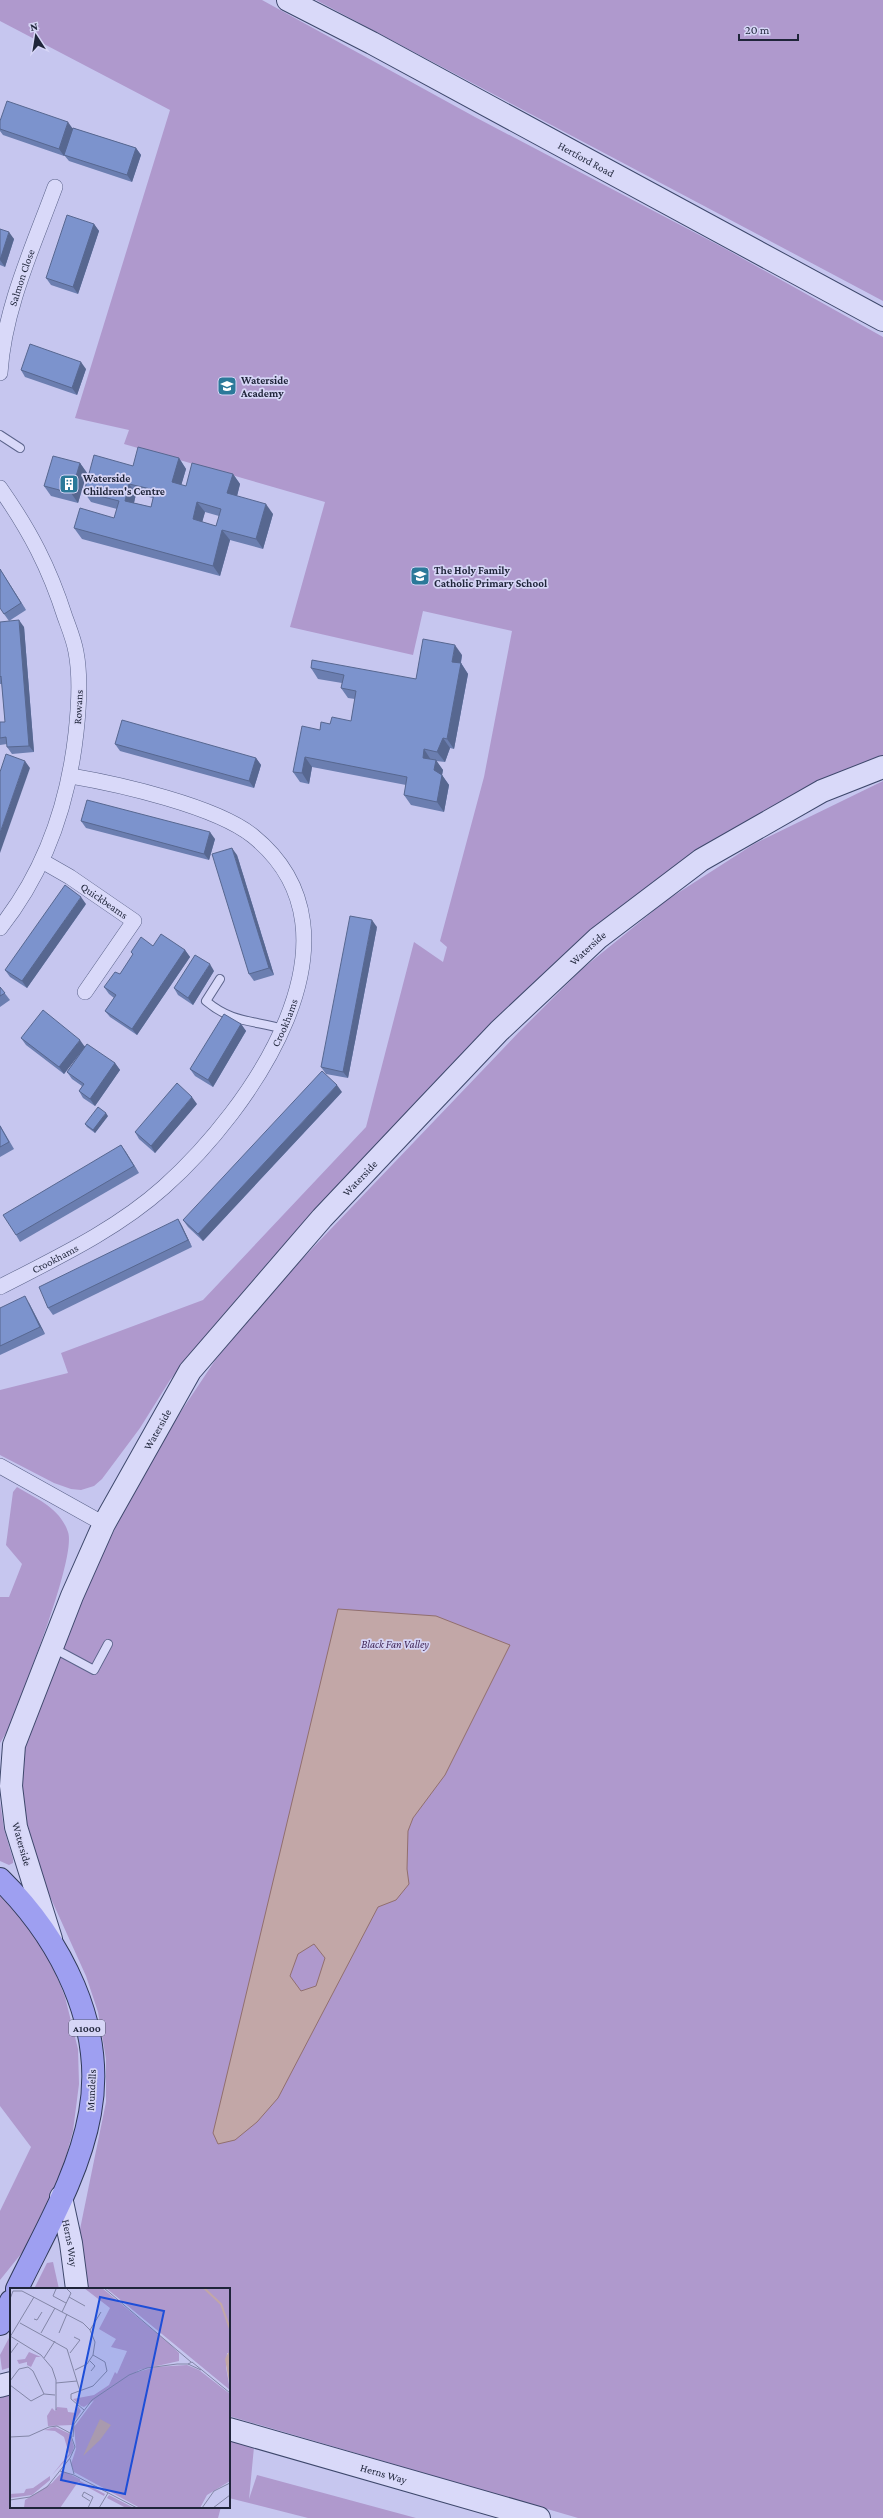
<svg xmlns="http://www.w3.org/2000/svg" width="883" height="2518" viewBox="0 0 883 2518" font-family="'Crimson Pro',serif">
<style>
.green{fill:#af99cd}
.water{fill:#c2a7a7;stroke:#916f6e;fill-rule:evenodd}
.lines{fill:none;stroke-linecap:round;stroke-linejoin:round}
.lane-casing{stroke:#5b638a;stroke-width:10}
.street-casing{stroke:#5b638a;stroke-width:16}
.secondary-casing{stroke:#3e486c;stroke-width:24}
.primary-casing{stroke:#2f3958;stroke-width:24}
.lane{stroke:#d9d9f9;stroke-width:8}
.street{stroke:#d9d9f9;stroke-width:15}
.secondary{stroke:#d9d9f9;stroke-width:22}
.primary{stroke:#9e9ff1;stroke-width:22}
.wall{fill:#6b7eb0;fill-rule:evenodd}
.shaded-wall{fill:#576790}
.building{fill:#7c93cd;stroke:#576790;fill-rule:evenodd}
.labels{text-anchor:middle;stroke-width:3.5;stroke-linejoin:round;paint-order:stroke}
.shield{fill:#d6d5f6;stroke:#565a72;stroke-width:1}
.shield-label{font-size:10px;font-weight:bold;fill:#1f253a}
.street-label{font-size:11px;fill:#1f253a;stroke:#d6d5f6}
.poi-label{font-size:11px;font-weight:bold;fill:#1f253a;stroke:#d6d5f6;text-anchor:start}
.park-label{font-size:11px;font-style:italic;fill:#412657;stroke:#d6d5f6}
.inset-river{fill:none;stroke:#c2a7a7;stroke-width:2}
.inset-road{fill:none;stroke:#8386a7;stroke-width:1}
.view{fill:#1d4ed8;fill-opacity:0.15;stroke:#1d4ed8;stroke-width:2}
.inset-edge{fill:none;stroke:#1f253a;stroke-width:2}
</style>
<rect width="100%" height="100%" fill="#c6c6ef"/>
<!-- green -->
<g class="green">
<path d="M0,0H262L475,117L724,248L883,337V758L717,842L366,1160L270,1260L206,1335L170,1380L140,1428L102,1479L94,1486L81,1490L71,1489L54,1483L0,1455V1390L68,1373L61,1353L203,1300L366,1127L414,942L443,962L447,947L440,941L484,777L512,631L423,611L413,655L290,627L325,502L124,444L129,430L75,418L170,110L0,21Z"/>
<path d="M316,0H883V301L868,293Z"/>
<path d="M883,781V2518H578L229,2416V2289H84L78,2239L106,2102V2059L98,2012L86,1976L29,1850L18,1778L25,1748L54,1672L96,1567L126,1507L168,1431L216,1359L285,1277L519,1032L582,969L667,900L754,844Z"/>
<path d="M17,1487C37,1499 60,1508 68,1532C77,1558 20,1698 8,1730L0,1743V1597H9L22,1564L6,1545L13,1492Z"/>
<path d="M0,1802L4,1829L13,1859V1863L9,1865L0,1861Z"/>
<path d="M0,1893L46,1949L65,1997L78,2049L79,2084L73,2131L63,2168L25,2249L0,2280V2211L31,2147L0,2106Z"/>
<path d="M53,2262L59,2289H34L47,2263Z"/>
<path d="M11,2334V2367L2,2370L0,2355Z"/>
<path d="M11,2391V2507H221L218,2518H0V2396Z"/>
<path d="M229,2440L254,2447L249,2499L257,2475L416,2518H308L229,2498Z"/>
</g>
<!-- water -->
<path class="water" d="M338,1609L436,1616L510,1645L445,1775L413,1818L408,1831L407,1869L409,1884L396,1900L378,1907L278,2098L257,2122L235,2140L218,2144L213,2133ZM314,1944L325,1958L316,1986L301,1991L290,1976L298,1954Z"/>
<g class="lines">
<defs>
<g id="lane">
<path d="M0,435L20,448"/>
<path d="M220,979L206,1001C232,1023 252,1020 284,1029"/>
<path d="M53,1648L94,1670L108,1644"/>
</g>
<g id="street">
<path id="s1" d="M0,373C4,309 33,247 55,187"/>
<path d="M0,488C30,531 49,567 65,617C69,628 74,640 76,652C81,678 79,706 76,733C68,805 46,870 0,928"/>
<path id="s2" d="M42,861L70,877L134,921L85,992"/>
<path id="s3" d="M0,1287C56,1258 116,1230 164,1187C250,1110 375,935 253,836C216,806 118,784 71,776"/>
<path d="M0,1466L104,1524"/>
</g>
<g id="secondary">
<path id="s4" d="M288,0L372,43L883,320"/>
<path id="s5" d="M51,1939L16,1827L11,1786L14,1745L72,1596L104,1524L190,1371L322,1218L424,1110L499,1031L598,938L701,860L822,791L883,767"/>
<path id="s6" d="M61,2197L71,2243L77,2289"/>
<path d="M0,2386L11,2383"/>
<path id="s7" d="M229,2429L539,2518"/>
</g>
<g id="primary">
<path d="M0,1879C61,1939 106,2026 90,2113C79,2175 44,2233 17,2289"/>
<path d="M0,2324L11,2301"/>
</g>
</defs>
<!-- lane casing -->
<use href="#lane" class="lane-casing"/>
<!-- street casing -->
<use href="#street" class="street-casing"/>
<!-- secondary casing -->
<use href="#secondary" class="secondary-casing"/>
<!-- primary casing -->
<use href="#primary" class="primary-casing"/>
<!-- lane -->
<use href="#lane" class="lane"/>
<!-- street -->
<use href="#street" class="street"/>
<!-- secondary -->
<use href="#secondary" class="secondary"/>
<!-- primary -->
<use href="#primary" class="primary"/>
</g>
<!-- wall -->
<g class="wall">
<path d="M0,121L73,128L136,148L141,155L132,182L69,161L64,155L68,142L64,156L3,135L0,131Z"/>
<path d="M94,224L99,231L78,294L51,285L46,278Z"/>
<path d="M0,229L14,239L5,267L0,265Z"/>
<path d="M86,369L77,395L25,377L21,370Z"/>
<path d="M179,458L186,469L181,485L186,486L233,474L240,484L237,496L273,514L263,549L230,540L220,576L82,539L74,528L114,518L117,509L91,502L84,492L133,466ZM136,494L153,498L151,507L134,503ZM205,512L219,516L216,526L202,522Z"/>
<path d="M80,463L87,473L78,503L51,496L44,486Z"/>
<path d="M0,569L26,610L9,621L4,614Z"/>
<path d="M0,622L24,627L34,752L12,754L7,747V744L0,745V722H5L2,684H0Z"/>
<path d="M462,655L461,663L468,674L454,749L450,748L445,762L436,761L443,770L442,775L449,785L444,812L411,805L404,795L406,785L312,767L309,784L300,782L293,772L320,730L330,724L351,721L355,699L348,698L341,688L342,683L318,679L311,668L416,679Z"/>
<path d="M115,744L256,758L261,765L254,788L120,751Z"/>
<path d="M81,821L215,839L209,860L86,828Z"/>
<path d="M237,855L274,975L254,981L249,974Z"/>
<path d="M86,904L27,988L10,977L5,970Z"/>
<path d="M377,927L348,1078L326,1074L321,1067Z"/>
<path d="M153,946L185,950L190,957L137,1035L110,1017L105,1011L114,998L109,994L104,987L120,974L133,955L131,952Z"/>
<path d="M214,971L193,1005L178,995L174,988Z"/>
<path d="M0,987L10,1000L0,1007Z"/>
<path d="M241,1024L246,1031L213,1087L195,1076L190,1069Z"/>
<path d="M21,1038L85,1046L115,1063L120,1070L95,1106L83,1098L79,1091L82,1086L72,1079L67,1072L82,1050L64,1074L26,1045Z"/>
<path d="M342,1092L203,1241L188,1227L183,1220Z"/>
<path d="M197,1104L155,1153L139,1139L135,1132Z"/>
<path d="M108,1116L95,1133L87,1127L85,1124Z"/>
<path d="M0,1125L14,1149L0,1157Z"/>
<path d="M121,1145L139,1173L20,1242L16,1235Z"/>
<path d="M178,1219L182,1226L192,1247L53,1315L48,1308Z"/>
<path d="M29,1303L45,1334L0,1355V1308Z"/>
</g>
<!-- shaded-wall -->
<g class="shaded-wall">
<path d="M68,122L73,129L64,156L59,149Z"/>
<path d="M136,148L141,155L132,182L127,175Z"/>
<path d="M94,224L99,231L78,294L73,287Z"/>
<path d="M9,232L14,239L5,267L0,260Z"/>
<path d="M81,362L86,369L77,395L72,388Z"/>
<path d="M179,458L186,469L179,493L172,482Z"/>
<path d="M80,463L87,473L78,503L71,493Z"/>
<path d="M233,474L240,484L235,504L227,493Z"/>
<path d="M129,484L136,494L132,511L125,501Z"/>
<path d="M197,502L205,512L200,530L193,519Z"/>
<path d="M266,504L273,514L263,549L256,539Z"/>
<path d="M222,530L230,540L220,576L213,566Z"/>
<path d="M0,569L26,610L21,603Z"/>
<path d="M19,620L24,627L34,752L29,746Z"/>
<path d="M455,645L462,655L459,672L452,662Z"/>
<path d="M461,663L468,674L454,749L447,739Z"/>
<path d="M443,738L450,748L445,762L437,752Z"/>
<path d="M424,749L431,760L423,758Z"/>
<path d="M305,757L312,767L309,784L302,773Z"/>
<path d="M256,758L261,765L254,788L249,781Z"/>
<path d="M436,760L443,770L442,775L449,785L444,812L437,802L434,770Z"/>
<path d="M25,761L30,768L0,853V833Z"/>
<path d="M210,832L215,839L209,860L204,854Z"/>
<path d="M232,848L237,855L274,975L269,968Z"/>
<path d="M81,897L86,904L27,988L22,981Z"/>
<path d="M372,920L377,927L348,1078L343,1072Z"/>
<path d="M185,950L190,957L137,1035L132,1029Z"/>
<path d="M210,964L214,971L193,1005L188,998Z"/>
<path d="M241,1024L246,1031L213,1087L208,1080Z"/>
<path d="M80,1040L85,1047L64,1074L59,1067Z"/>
<path d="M115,1063L120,1070L95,1106L90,1099Z"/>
<path d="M337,1085L342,1092L203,1241L198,1234Z"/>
<path d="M192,1097L197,1104L155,1153L151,1146Z"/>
<path d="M106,1113L108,1116L95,1133L93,1130Z"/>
<path d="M121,1145L126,1152L139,1173L134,1166Z"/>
<path d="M178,1219L182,1226L192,1247L188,1240Z"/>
<path d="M25,1296L29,1303L45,1334L40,1327Z"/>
</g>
<!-- building -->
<g class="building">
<path d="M7,101L68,122L59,149L0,129V121Z"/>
<path d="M73,128L136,148L127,175L64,155Z"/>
<path d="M67,215L94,224L73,287L46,278Z"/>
<path d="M0,229L9,232L0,260Z"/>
<path d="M30,344L81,362L72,388L21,370Z"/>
<path d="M138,447L179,458L172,482L186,486L192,463L233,474L227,493L266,504L256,539L222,530L213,566L74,528L80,508L114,518L119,501L84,492L94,455L133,466ZM129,484L155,490L151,507L125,501ZM197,502L221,509L216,526L193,519Z"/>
<path d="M53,456L80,463L71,493L44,486Z"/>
<path d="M0,569L21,603L4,614L0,608Z"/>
<path d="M19,620L29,746L7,747L6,737L0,738V722H5L1,676L0,677V622Z"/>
<path d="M423,639L455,645L452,662L461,663L447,739L443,738L437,752L424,749L423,758L436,760L434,770L442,775L437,802L404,795L407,777L305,757L302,773L293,772L302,726L320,730L321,722L330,724L332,717L351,721L356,691L341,688L344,675L311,668L312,660L416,679Z"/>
<path d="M122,720L256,758L249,781L115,744Z"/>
<path d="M6,754L25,761L0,833V772Z"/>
<path d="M87,800L210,832L204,854L81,821Z"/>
<path d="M232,848L269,968L249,974L212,854Z"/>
<path d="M65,885L81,897L22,981L5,970Z"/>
<path d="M350,916L372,920L343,1072L321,1067Z"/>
<path d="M161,934L185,950L132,1029L105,1011L116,995L104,987L115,972L120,974L133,954L131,952L141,937L153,946Z"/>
<path d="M195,955L210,964L188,998L174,988Z"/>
<path d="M0,987L5,993L0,996Z"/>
<path d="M43,1010L80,1040L59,1067L21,1038Z"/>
<path d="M224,1014L241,1024L208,1080L190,1069Z"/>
<path d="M87,1044L115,1063L90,1099L79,1091L84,1084L67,1072Z"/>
<path d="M322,1071L337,1085L198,1234L183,1220Z"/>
<path d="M177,1083L192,1097L151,1146L135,1132Z"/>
<path d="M98,1107L106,1113L93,1130L85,1124Z"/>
<path d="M0,1126L9,1142L0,1147Z"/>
<path d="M121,1145L134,1166L16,1235L3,1215Z"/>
<path d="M178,1219L188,1240L48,1308L39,1287Z"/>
<path d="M25,1296L40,1327L0,1346V1308Z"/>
</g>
<!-- icons -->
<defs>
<symbol id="school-square" viewBox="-11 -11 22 22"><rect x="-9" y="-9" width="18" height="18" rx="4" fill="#2b7999" stroke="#d6d5f6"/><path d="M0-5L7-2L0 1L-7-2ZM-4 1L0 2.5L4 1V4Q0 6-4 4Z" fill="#fff"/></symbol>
<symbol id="building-square" viewBox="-11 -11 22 22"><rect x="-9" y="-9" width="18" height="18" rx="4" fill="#2b7999" stroke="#d6d5f6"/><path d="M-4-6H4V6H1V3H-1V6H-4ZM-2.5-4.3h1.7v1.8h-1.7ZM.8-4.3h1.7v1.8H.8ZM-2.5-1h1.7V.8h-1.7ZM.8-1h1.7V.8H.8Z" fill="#fff"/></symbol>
</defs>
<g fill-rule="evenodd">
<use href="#school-square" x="216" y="375" width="22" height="22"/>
<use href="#building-square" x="58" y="473" width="22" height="22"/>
<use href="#school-square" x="409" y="565" width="22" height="22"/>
</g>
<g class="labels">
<!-- shield labels -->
<rect class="shield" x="69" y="2020" width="36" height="16" rx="3"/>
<g class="shield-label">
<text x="87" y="2032">A1000</text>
</g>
<!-- street labels -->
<g class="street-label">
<text dy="4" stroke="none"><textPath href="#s4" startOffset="338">Hertford Road</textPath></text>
<text dy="4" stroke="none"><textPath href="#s1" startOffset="98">Salmon Close</textPath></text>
<text transform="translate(78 707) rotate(-87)" y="4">Rowans</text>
<text dy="4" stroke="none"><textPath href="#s2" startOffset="74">Quickbeams</textPath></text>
<text dy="4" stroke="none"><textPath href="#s5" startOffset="1195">Waterside</textPath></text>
<text dy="4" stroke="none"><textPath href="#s3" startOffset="398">Crookhams</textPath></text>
<text dy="4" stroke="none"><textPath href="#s5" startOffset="871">Waterside</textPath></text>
<text dy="4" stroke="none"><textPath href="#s3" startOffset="62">Crookhams</textPath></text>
<text dy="4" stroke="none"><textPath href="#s5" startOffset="547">Waterside</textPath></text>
<text transform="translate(22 1844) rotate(74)" y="4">Waterside</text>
<text transform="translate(91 2090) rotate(-87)" y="4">Mundells</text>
<text dy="4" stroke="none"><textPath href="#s6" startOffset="47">Herns Way</textPath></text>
<text dy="4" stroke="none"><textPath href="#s7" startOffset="161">Herns Way</textPath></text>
</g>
<!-- poi labels -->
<g class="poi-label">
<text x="241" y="384">Waterside<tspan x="241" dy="13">Academy</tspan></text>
<text x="83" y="482">Waterside<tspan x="83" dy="13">Children's Centre</tspan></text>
<text x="434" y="574">The Holy Family<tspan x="434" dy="13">Catholic Primary School</tspan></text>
</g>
<!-- park labels -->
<g class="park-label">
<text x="395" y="1648">Black Fan Valley</text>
</g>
</g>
<!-- overview -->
<g transform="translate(10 2288)">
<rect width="220" height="220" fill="#c6c6ef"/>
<path d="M74,0H92L160,56L169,65V73L129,82L74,119L71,118L63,111L84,107L99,97L105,84L107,86L117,63L101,59L106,51L89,41L100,20ZM96,0H220V65H217L216,79L220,102ZM19,64L31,69H26L21,79L17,77V74L9,76L7,72L15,71ZM177,77L189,82L220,106V193L197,207L190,220H130L64,184L61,176L66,161L64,139L85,111L124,85L145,79ZM68,118L71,123L62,137L38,138L37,128L42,120L45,123L47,119L57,120L58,124L66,125ZM45,139L60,146L64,159L62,165L42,187L59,166L54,149L45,143L34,142ZM53,183L70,191V193L95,206L94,208L68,194L50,220H14L15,212L42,195ZM40,188V192L22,207L0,210V206L14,205L16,201L23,200ZM99,207L124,220H116L97,210Z" fill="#af99cd"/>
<path d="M218,65H220V99L215,71ZM90,131L101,137L90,152L73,168Z" fill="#c2a7a7"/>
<path class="inset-river" d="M194,0L211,16L220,41M220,52V72"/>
<path class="inset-road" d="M94,0L181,74M46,1L43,8L56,15M59,9L75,18M0,11L3,3H12L73,35L80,42L85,54L83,67L77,76L65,82M52,24L61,5L56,0M24,31L27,32L32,24M10,35L57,61L70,103M80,42L91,24M31,45L45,20M49,45L57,26M0,48L31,67L42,80L46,92V122M0,49L24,9M60,65L70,52L64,49M0,66L8,55M34,70L45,53M80,73L85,78L81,83M178,76L182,74L220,105M0,93L9,81L18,79L23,83L34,106M46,95L67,93M0,97L21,113L34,106L45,107M74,122L61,111V106L83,98L97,83L95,74L83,67M0,149L19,148L39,139L47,138L60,145L65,159L60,170L37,199L20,209L0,212M63,149L64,136L82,112L119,87L137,80L167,76H178L191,82M60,171L64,186M50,183L64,187L127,220M78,220L83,209L74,204L72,208L80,213M89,220L98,205M192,220L204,203L220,195M203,220L220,207"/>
<path class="view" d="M90,9L154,23L115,206L51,192Z"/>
<rect width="220" height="220" class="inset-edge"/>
</g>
<!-- north arrow -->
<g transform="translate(36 36) rotate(348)" stroke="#d6d5f6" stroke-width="3" paint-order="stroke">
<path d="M0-3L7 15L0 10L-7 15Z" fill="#1f253a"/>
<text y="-6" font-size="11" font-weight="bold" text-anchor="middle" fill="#1f253a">N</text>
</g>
<!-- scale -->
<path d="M739 34v6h59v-6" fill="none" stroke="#1f253a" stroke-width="2"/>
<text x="745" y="34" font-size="12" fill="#1f253a" stroke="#d6d5f6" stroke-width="3" paint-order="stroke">20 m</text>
</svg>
